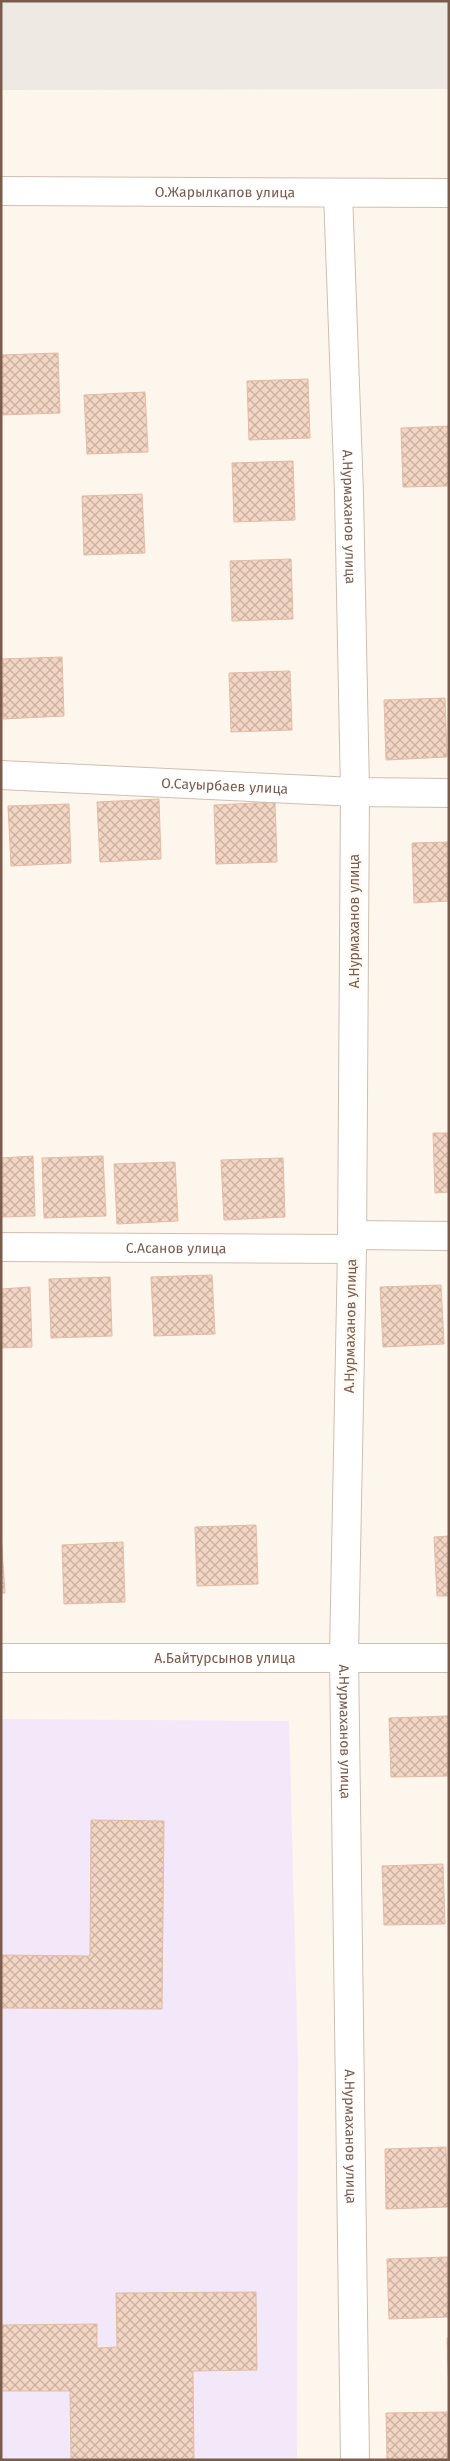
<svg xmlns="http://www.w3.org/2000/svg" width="450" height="2461" viewBox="0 0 450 2461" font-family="'Fira Sans',sans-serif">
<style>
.industrial{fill:#efe9e4}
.education{fill:#f3e8fa}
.building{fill:url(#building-cross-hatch);stroke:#e6bba3}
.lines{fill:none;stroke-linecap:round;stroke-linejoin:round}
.minor-casing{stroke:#d1beb0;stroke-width:30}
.minor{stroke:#fff;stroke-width:28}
.labels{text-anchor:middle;stroke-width:5;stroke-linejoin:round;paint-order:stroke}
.street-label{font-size:14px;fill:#7a5c4d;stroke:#fffaf3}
</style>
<defs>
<pattern id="building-cross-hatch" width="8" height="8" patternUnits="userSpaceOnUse" patternTransform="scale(1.25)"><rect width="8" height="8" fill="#f3d5c3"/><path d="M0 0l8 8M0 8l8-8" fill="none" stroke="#cab0a1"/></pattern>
</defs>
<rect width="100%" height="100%" fill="#fdf6ec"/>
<!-- industrial -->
<path class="industrial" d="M1,1H449V89L1,90Z"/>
<!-- education -->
<path class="education" d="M1,1719L289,1721L298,2060L297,2460H1Z"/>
<!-- building -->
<g class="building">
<path d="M58,353L60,413L1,415V355Z"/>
<path d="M308,379L310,438L249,440L247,381Z"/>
<path d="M145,392L148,452L87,454L84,395Z"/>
<path d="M449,426V486L403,487L401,428Z"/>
<path d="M293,461L295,520L234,522L232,463Z"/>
<path d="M142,494L145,553L84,555L82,496Z"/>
<path d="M291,559L293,619L232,621L230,561Z"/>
<path d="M62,657L64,716L3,719L1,659Z"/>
<path d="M290,671L292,730L231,732L229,673Z"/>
<path d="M445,698L447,757L386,760L384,700Z"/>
<path d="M159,799L161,859L100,862L97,802Z"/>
<path d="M275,802L277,862L216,864L214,805Z"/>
<path d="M69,804L71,863L11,866L8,806Z"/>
<path d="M449,842V901L414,903L412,843Z"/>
<path d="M433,1133H449V1192L435,1193Z"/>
<path d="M33,1156L35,1216L1,1217V1158Z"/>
<path d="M103,1156L106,1216L44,1218L42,1158Z"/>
<path d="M283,1158L285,1217L224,1220L221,1160Z"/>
<path d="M175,1162L178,1221L117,1224L114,1164Z"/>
<path d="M212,1275L215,1334L154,1336L151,1277Z"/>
<path d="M110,1277L112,1336L51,1338L49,1279Z"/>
<path d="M441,1285L444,1344L383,1347L380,1287Z"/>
<path d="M30,1287L32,1347L1,1348V1289Z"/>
<path d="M256,1525L258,1584L197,1586L195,1527Z"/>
<path d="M1,1534L5,1593H1Z"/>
<path d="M449,1536V1596H437L434,1537Z"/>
<path d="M123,1542L125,1602L64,1604L62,1545Z"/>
<path d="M449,1716V1776L391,1777L389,1718Z"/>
<path d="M91,1820L164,1821L162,2009L1,2008V1955L90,1956Z"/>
<path d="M443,1864L445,1924L384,1925L382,1866Z"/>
<path d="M446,2147L448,2207L386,2209L385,2149Z"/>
<path d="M448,2257L449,2317L389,2319L387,2259Z"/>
<path d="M256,2292L257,2370L193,2371L194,2460H71L70,2391H1V2325L97,2324V2348L117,2347L116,2293Z"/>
<path d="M447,2338H449V2398Z"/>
<path d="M447,2412L448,2460H387L386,2413Z"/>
</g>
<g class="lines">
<defs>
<g id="minor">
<path id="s1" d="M1,191L449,193"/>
<path id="s2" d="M338,193L349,494L355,792L352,1249L344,1656L355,2460"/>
<path id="s3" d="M1,775L355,792L449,793"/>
<path d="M352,1235L449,1236"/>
<path id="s4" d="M1,1247L352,1249"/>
<path id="s5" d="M1,1658H449"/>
</g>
</defs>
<!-- minor casing -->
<use href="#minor" class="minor-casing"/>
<!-- minor -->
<use href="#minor" class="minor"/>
</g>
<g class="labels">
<!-- street labels -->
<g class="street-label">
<text dy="5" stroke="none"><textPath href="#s1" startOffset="224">О.Жарылкапов улица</textPath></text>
<text dy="5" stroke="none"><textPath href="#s2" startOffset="324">А.Нурмаханов улица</textPath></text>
<text dy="5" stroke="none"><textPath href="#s3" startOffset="224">О.Сауырбаев улица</textPath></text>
<text transform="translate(354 921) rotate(-90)" y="5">А.Нурмаханов улица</text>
<text dy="5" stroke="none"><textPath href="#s4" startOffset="175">С.Асанов улица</textPath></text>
<text transform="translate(350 1326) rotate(-89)" y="5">А.Нурмаханов улица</text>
<text dy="5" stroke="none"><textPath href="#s5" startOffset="224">А.Байтурсынов улица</textPath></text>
<text dy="5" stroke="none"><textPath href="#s2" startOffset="1539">А.Нурмаханов улица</textPath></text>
<text dy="5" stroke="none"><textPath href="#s2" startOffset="1944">А.Нурмаханов улица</textPath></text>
</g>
</g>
<!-- border -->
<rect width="450" height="2461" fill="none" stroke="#7a5c4d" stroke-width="5"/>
</svg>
